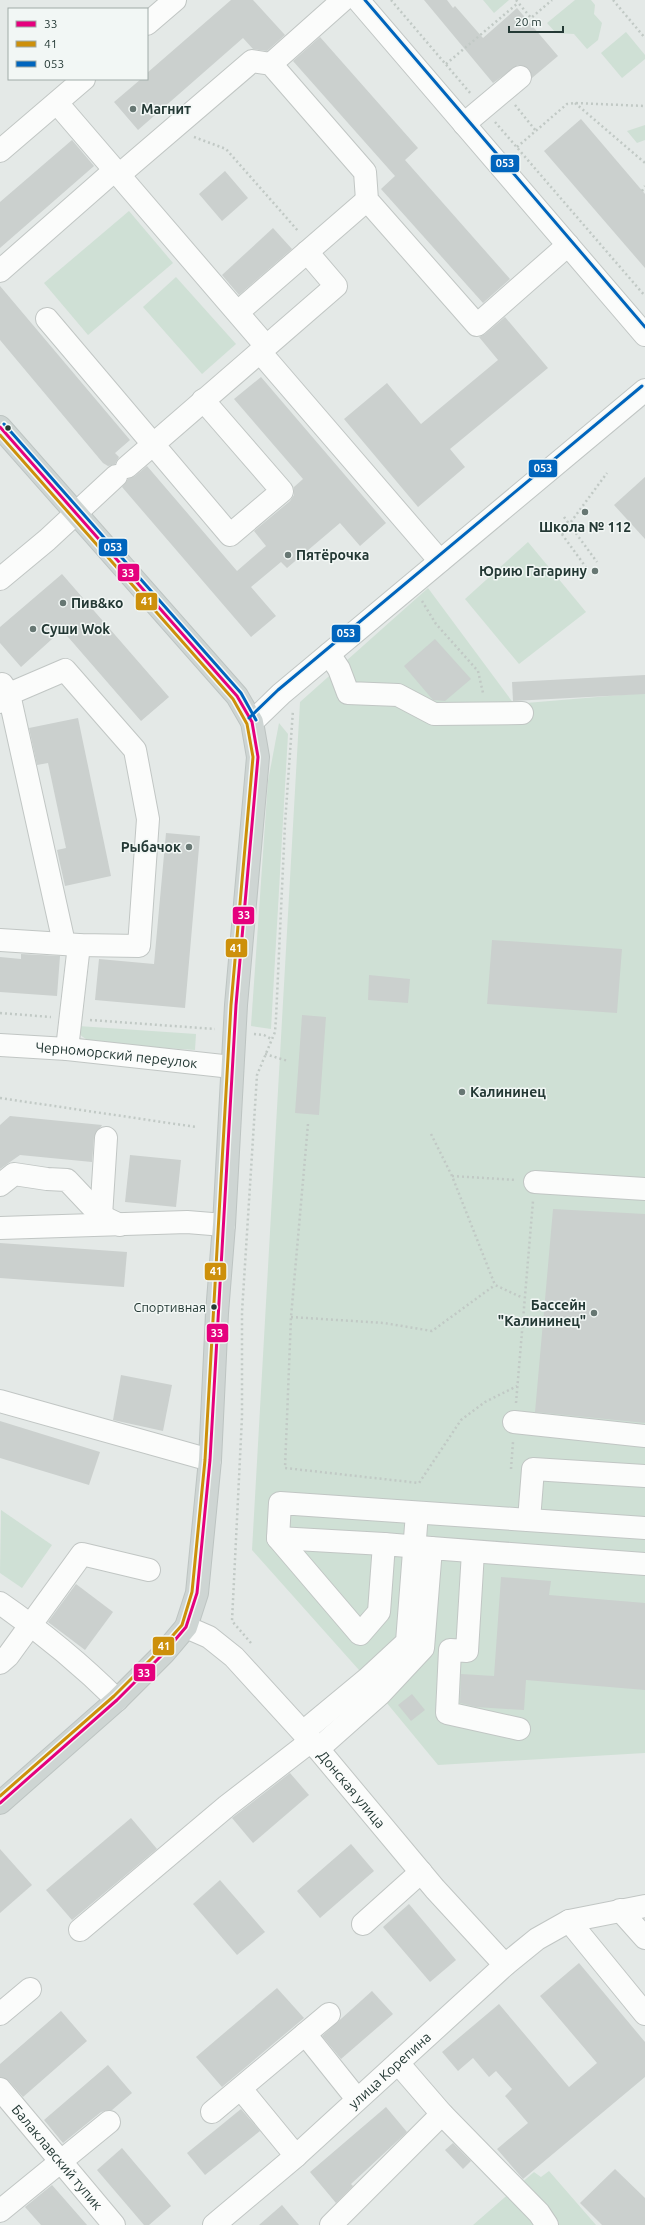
<svg xmlns="http://www.w3.org/2000/svg" width="645" height="2225" viewBox="0 0 645 2225" font-family="Ubuntu,sans-serif">
<style>
.green{fill:#cfe0d5}
.building{fill:#cbd0ce}
.lines{fill:none;stroke-linecap:round;stroke-linejoin:round}
.minor-casing{stroke:#c1c6c4;stroke-width:24}
.major-casing{stroke:#bdc4c2;stroke-width:24}
.path{stroke:#c1c9c5;stroke-width:2.5;stroke-dasharray:2 3;stroke-linecap:butt}
.minor{stroke:#fbfcfb;stroke-width:22}
.major{stroke:#ced5d3;stroke-width:22}
.bus-1-casing{stroke:#f2f7f5;stroke-width:6}
.bus-2-casing{stroke:#f2f7f5;stroke-width:6}
.bus-3-casing{stroke:#f2f7f5;stroke-width:6}
.bus-1{stroke:#e5007d;stroke-width:3}
.bus-2{stroke:#cd900b;stroke-width:3}
.bus-3{stroke:#0065bd;stroke-width:3}
.poi-dot{fill:#677773;stroke:#f2f7f5;stroke-width:1.5}
.bus-dot{fill:#243935;stroke:#f2f7f5;stroke-width:1.5}
.labels{text-anchor:middle;stroke-width:3;stroke-linejoin:round;paint-order:stroke}
.bus-label{font-size:13px;fill:#243935;stroke:#f2f7f5;text-anchor:end}
.poi-label{font-size:14px;font-weight:bold;fill:#243935;stroke:#f2f7f5;text-anchor:start}
.street-label{font-size:14px;fill:#243935;stroke:#f2f7f5}
.line-badge{stroke:#f2f7f5;stroke-width:1.5}
.badge-label{font-size:11px;text-anchor:middle;font-weight:bold;fill:#fff}
</style>
<rect width="100%" height="100%" fill="#e4e9e7"/>
<!-- green -->
<g class="green">
<path d="M483,0H509L494,13Z"/>
<path d="M575,0H591L595,5L594,14L602,23L598,40L587,49L574,34L556,33L547,23Z"/>
<path d="M626,32L645,55V59L622,78L601,53Z"/>
<path d="M645,125V140L637,143L627,131Z"/>
<path d="M129,211L173,263L88,335L44,283Z"/>
<path d="M176,277L236,344L202,374L143,307Z"/>
<path d="M528,542L586,612L519,664L465,599Z"/>
<path d="M428,588L514,704L645,693V1753L438,1765L367,1679L252,1550L300,702Z"/>
<path d="M279,723L288,734L271,1029L251,1026L268,781Z"/>
<path d="M78,1026L196,1034L195,1050L93,1043C85,1038 78,1037 78,1026Z"/>
<path d="M1,1510L52,1545L22,1588L0,1573Z"/>
<path d="M549,2171L596,2225H473L534,2172L541,2177Z"/>
</g>
<!-- building -->
<g class="building">
<path d="M231,0H253L285,35L267,51L253,49L243,38L138,130L114,102L141,79H147V73Z"/>
<path d="M424,0H447L453,8L455,6L483,38L517,8L558,56L532,78L529,69L518,65L493,83Z"/>
<path d="M320,37L418,148L405,160L510,279L483,303L381,189L395,176L293,61Z"/>
<path d="M581,119L645,194V268L544,151Z"/>
<path d="M72,140L94,166L0,248V202Z"/>
<path d="M225,171L248,198L222,221L199,194Z"/>
<path d="M273,228L292,249L239,295L222,275Z"/>
<path d="M0,286L130,440L115,453L119,457L115,464L108,466L103,463L0,340Z"/>
<path d="M505,317L548,368L450,449L465,467L418,507L344,419L387,383L421,424L498,360L479,337L485,334Z"/>
<path d="M261,377L386,523L360,546L340,523L287,568L281,562L251,587L276,616L251,637L122,487L128,479L135,476L147,466L237,571L266,546L254,531L290,501L294,495V487L303,479L234,399Z"/>
<path d="M645,477V539L614,505Z"/>
<path d="M62,574L169,697L141,721L62,630L21,667L0,643V627Z"/>
<path d="M435,639L471,679L445,701L433,700L404,666Z"/>
<path d="M645,675V694L513,701L512,682Z"/>
<path d="M78,718L111,876L65,886L57,850L66,848L48,763L37,765L29,728Z"/>
<path d="M166,833L200,836L185,1008L95,1000L99,959L154,964Z"/>
<path d="M492,940L622,949L617,1013L487,1004Z"/>
<path d="M21,954L60,956L57,996L0,992V957L21,959Z"/>
<path d="M369,975L410,979L408,1003L368,1000Z"/>
<path d="M302,1015L326,1017L319,1115L295,1113Z"/>
<path d="M10,1116L102,1125L94,1137L92,1162L20,1155L0,1169V1125Z"/>
<path d="M130,1155L181,1160L176,1207L125,1202Z"/>
<path d="M553,1209L645,1214V1423L535,1412Z"/>
<path d="M0,1243L127,1252L124,1287L0,1278Z"/>
<path d="M121,1375L172,1385L163,1431L113,1420Z"/>
<path d="M0,1421L100,1452L89,1485L0,1458Z"/>
<path d="M501,1577L551,1581L549,1595L645,1603V1690L526,1680L524,1710L476,1707L460,1703L461,1674L494,1676Z"/>
<path d="M76,1584L113,1612L85,1650L48,1622Z"/>
<path d="M412,1694L425,1710L411,1721L398,1705Z"/>
<path d="M290,1773L309,1795L253,1843L232,1818Z"/>
<path d="M131,1818L157,1849L72,1920L46,1890Z"/>
<path d="M351,1844L374,1871L320,1918L297,1891Z"/>
<path d="M0,1849L32,1885L0,1913Z"/>
<path d="M220,1880L265,1932L237,1955L193,1904Z"/>
<path d="M409,1904L456,1960L430,1982L383,1927Z"/>
<path d="M579,1963L645,2042V2077L523,2179L497,2149L528,2123L505,2096L512,2089L496,2071L489,2077L473,2058L458,2071L442,2052L499,2004L569,2087L597,2063L540,1996Z"/>
<path d="M277,1988L304,2018L222,2087L196,2057Z"/>
<path d="M372,1991L393,2014L341,2059L322,2036Z"/>
<path d="M61,2011L87,2041L23,2097L9,2081L0,2077V2064Z"/>
<path d="M108,2065L132,2093L112,2110L101,2112L63,2143L44,2120Z"/>
<path d="M386,2107L407,2132L351,2184L353,2186L336,2203L310,2172Z"/>
<path d="M241,2109L260,2131L205,2175L187,2153Z"/>
<path d="M453,2143L471,2161L463,2169L445,2150Z"/>
<path d="M122,2148L171,2206L149,2225H144L97,2170Z"/>
<path d="M615,2169L645,2198V2225H602L580,2203Z"/>
<path d="M52,2185L87,2225H41L25,2207Z"/>
<path d="M282,2205L299,2225H259Z"/>
</g>
<g class="lines">
<defs>
<g id="minor">
<path d="M358,0L645,335"/>
<path d="M147,24L175,0"/>
<path d="M271,64L343,0"/>
<path d="M57,103L266,346"/>
<path d="M464,124L520,77"/>
<path d="M0,151L84,79"/>
<path d="M119,175L252,61L271,64L365,172L367,200L477,325L568,245"/>
<path d="M0,271L115,170"/>
<path d="M238,312L367,200"/>
<path d="M47,319L230,535L282,491L203,400"/>
<path d="M260,352L440,561"/>
<path d="M127,467L336,286L307,252"/>
<path d="M0,579L47,540L116,476"/>
<path d="M329,654L339,669L348,693L398,695L434,714L522,713"/>
<path d="M2,684L9,694L64,943"/>
<path d="M0,702L9,694L65,670L135,750L148,819L139,946L79,945L0,940"/>
<path d="M252,722L281,694L645,390"/>
<path id="s1" d="M0,1045L67,1049L232,1067"/>
<path d="M67,1049L79,945"/>
<path d="M535,1182L645,1189"/>
<path d="M0,1185L14,1174L47,1179L67,1180L101,1216L120,1225"/>
<path d="M101,1216L106,1138"/>
<path d="M0,1228L187,1222L224,1225"/>
<path d="M0,1401L210,1460"/>
<path d="M514,1422L645,1436"/>
<path d="M529,1520L533,1469L645,1476"/>
<path d="M278,1538L384,1544"/>
<path d="M431,1548L384,1544L379,1612L360,1634L278,1538L280,1503L645,1528"/>
<path d="M473,1552L467,1651L450,1650L447,1713L519,1729"/>
<path d="M0,1603C42,1632 81,1664 117,1700"/>
<path id="s2" d="M186,1627L209,1637L234,1657L318,1749L435,1889L505,1965"/>
<path d="M0,1663L8,1656L82,1554L149,1570"/>
<path d="M303,1732L367,1679L407,1642L417,1513"/>
<path d="M318,1749L380,1694L423,1648L431,1548L645,1564"/>
<path d="M620,1910L645,1938"/>
<path d="M569,1921L645,2014"/>
<path d="M363,1924L421,1872"/>
<path d="M80,1930L227,1806L311,1741"/>
<path d="M0,2014L30,1989"/>
<path d="M305,2034L357,2099"/>
<path d="M398,2063L442,2114L539,2213L547,2225"/>
<path id="s3" d="M0,2089L114,2225"/>
<path d="M241,2089L296,2156"/>
<path d="M212,2112L329,2014"/>
<path d="M0,2211L109,2122"/>
<path id="s4" d="M214,2225L296,2156L505,1965L537,1939L569,1921L645,1906"/>
<path d="M331,2225L442,2114"/>
</g>
<path id="major" d="M0,427L237,696L252,722L258,757L236,1005L224,1225L217,1313L210,1460L197,1593L186,1627L164,1653L117,1700L0,1803"/>
</defs>
<!-- minor casing -->
<use href="#minor" class="minor-casing"/>
<!-- major casing -->
<use href="#major" class="major-casing"/>
<!-- path -->
<g class="path">
<path d="M391,0L471,94"/>
<path d="M516,0L531,18L552,0"/>
<path d="M613,0L645,38"/>
<path d="M446,64L518,3"/>
<path d="M575,103L645,163"/>
<path d="M515,105L536,131"/>
<path d="M495,122L645,296"/>
<path d="M194,137L226,149L299,232"/>
<path d="M517,147L567,104L575,103L645,106"/>
<path d="M642,191L645,186"/>
<path d="M564,517L597,562"/>
<path d="M556,526L588,570"/>
<path d="M562,534L607,473"/>
<path d="M422,601L436,624L478,671L483,693"/>
<path d="M0,1013L51,1017"/>
<path d="M90,1020L215,1029"/>
<path d="M254,1034L264,1035L271,1039"/>
<path d="M265,1054L288,1061"/>
<path d="M0,1098L196,1127"/>
<path d="M308,1124L291,1317L285,1468L419,1483L461,1420L485,1402L517,1386"/>
<path d="M431,1134L452,1176L495,1285L523,1298"/>
<path d="M452,1176L516,1180"/>
<path d="M291,1317L384,1323L432,1331L495,1285"/>
<path d="M516,1403L533,1201"/>
<path d="M511,1469L513,1442"/>
<path d="M251,1643L232,1621L242,1417V1312L257,1075L275,1032L276,1018L285,824L293,710"/>
</g>
<!-- minor -->
<use href="#minor" class="minor"/>
<!-- major -->
<use href="#major" class="major"/>
<defs>
<path id="bus-1" d="M0,427L237,696L252,722L258,757L236,1005L210,1460L197,1593L186,1627L164,1653L117,1700L0,1803"/>
<path id="bus-2" d="M0,435L233,699L247,724L253,757L231,1005L205,1460L192,1592L182,1625L160,1650L114,1696L0,1796"/>
<g id="bus-3">
<path d="M365,0L645,327"/>
<path d="M4,424L241,693L256,720"/>
<path d="M249,718L278,690L642,386"/>
</g>
</defs>
<!-- bus-1 casing -->
<use href="#bus-1" class="bus-1-casing"/>
<!-- bus-2 casing -->
<use href="#bus-2" class="bus-2-casing"/>
<!-- bus-3 casing -->
<use href="#bus-3" class="bus-3-casing"/>
<!-- bus-1 -->
<use href="#bus-1" class="bus-1"/>
<!-- bus-2 -->
<use href="#bus-2" class="bus-2"/>
<!-- bus-3 -->
<use href="#bus-3" class="bus-3"/>
</g>
<!-- markers -->
<g class="poi-dot">
<circle cx="133" cy="109" r="4"/>
<circle cx="585" cy="512" r="4"/>
<circle cx="288" cy="555" r="4"/>
<circle cx="595" cy="571" r="4"/>
<circle cx="63" cy="603" r="4"/>
<circle cx="33" cy="629" r="4"/>
<circle cx="189" cy="847" r="4"/>
<circle cx="462" cy="1092" r="4"/>
<circle cx="594" cy="1313" r="4"/>
</g>
<g class="bus-dot">
<circle cx="8" cy="428" r="3.5"/>
<circle cx="214" cy="1307" r="3.5"/>
</g>
<g class="labels">
<!-- bus labels -->
<g class="bus-label">
<text x="206" y="1312">Спортивная</text>
</g>
<!-- poi labels -->
<g class="poi-label">
<text x="141" y="114">Магнит</text>
<text x="585" y="532" text-anchor="middle">Школа № 112</text>
<text x="296" y="560">Пятёрочка</text>
<text x="587" y="576" text-anchor="end">Юрию Гагарину</text>
<text x="71" y="608">Пив&amp;ко</text>
<text x="41" y="634">Суши Wok</text>
<text x="181" y="852" text-anchor="end">Рыбачок</text>
<text x="470" y="1097">Калининец</text>
<text x="586" y="1310" text-anchor="end">Бассейн<tspan x="586" dy="16">"Калининец"</tspan></text>
</g>
<!-- street labels -->
<g class="street-label">
<text dy="5" stroke="none"><textPath href="#s1" startOffset="117">Черноморский переулок</textPath></text>
<text dy="5" stroke="none"><textPath href="#s2" startOffset="234">Донская улица</textPath></text>
<text dy="5" stroke="none"><textPath href="#s4" startOffset="234">улица Корепина</textPath></text>
<text dy="5" stroke="none"><textPath href="#s3" startOffset="89">Балаклавский тупик</textPath></text>
</g>
</g>
<g class="line-badge">
<rect x="490" y="154" width="30" height="19" rx="4" fill="#0065bd"/>
<rect x="528" y="459" width="30" height="19" rx="4" fill="#0065bd"/>
<rect x="98" y="538" width="30" height="19" rx="4" fill="#0065bd"/>
<rect x="117" y="563" width="23" height="19" rx="4" fill="#e5007d"/>
<rect x="135" y="592" width="23" height="19" rx="4" fill="#cd900b"/>
<rect x="331" y="624" width="30" height="19" rx="4" fill="#0065bd"/>
<rect x="232" y="906" width="23" height="19" rx="4" fill="#e5007d"/>
<rect x="225" y="938" width="23" height="20" rx="4" fill="#cd900b"/>
<rect x="204" y="1262" width="23" height="19" rx="4" fill="#cd900b"/>
<rect x="206" y="1323" width="23" height="20" rx="4" fill="#e5007d"/>
<rect x="152" y="1636" width="23" height="20" rx="4" fill="#cd900b"/>
<rect x="133" y="1663" width="23" height="19" rx="4" fill="#e5007d"/>
</g>
<g class="badge-label">
<text x="505" y="167">053</text>
<text x="543" y="472">053</text>
<text x="113" y="551">053</text>
<text x="128" y="577">33</text>
<text x="147" y="605">41</text>
<text x="346" y="637">053</text>
<text x="244" y="919">33</text>
<text x="236" y="952">41</text>
<text x="216" y="1275">41</text>
<text x="217" y="1337">33</text>
<text x="164" y="1650">41</text>
<text x="144" y="1677">33</text>
</g>
<!-- legend -->
<rect x="8" y="8" width="140" height="72" fill="#f2f7f5" stroke="#a0aba8"/>
<rect x="16" y="21" width="20" height="6" fill="#e5007d" stroke="#a0aba8"/>
<text x="44" y="28" font-size="12" fill="#243935">33</text>
<rect x="16" y="41" width="20" height="6" fill="#cd900b" stroke="#a0aba8"/>
<text x="44" y="48" font-size="12" fill="#243935">41</text>
<rect x="16" y="61" width="20" height="6" fill="#0065bd" stroke="#a0aba8"/>
<text x="44" y="68" font-size="12" fill="#243935">053</text>
<!-- scale -->
<path d="M509 26v6h54v-6" fill="none" stroke="#243935" stroke-width="2"/>
<text x="515" y="26" font-size="12" fill="#243935" stroke="#f2f7f5" stroke-width="3" paint-order="stroke">20 m</text>
</svg>
